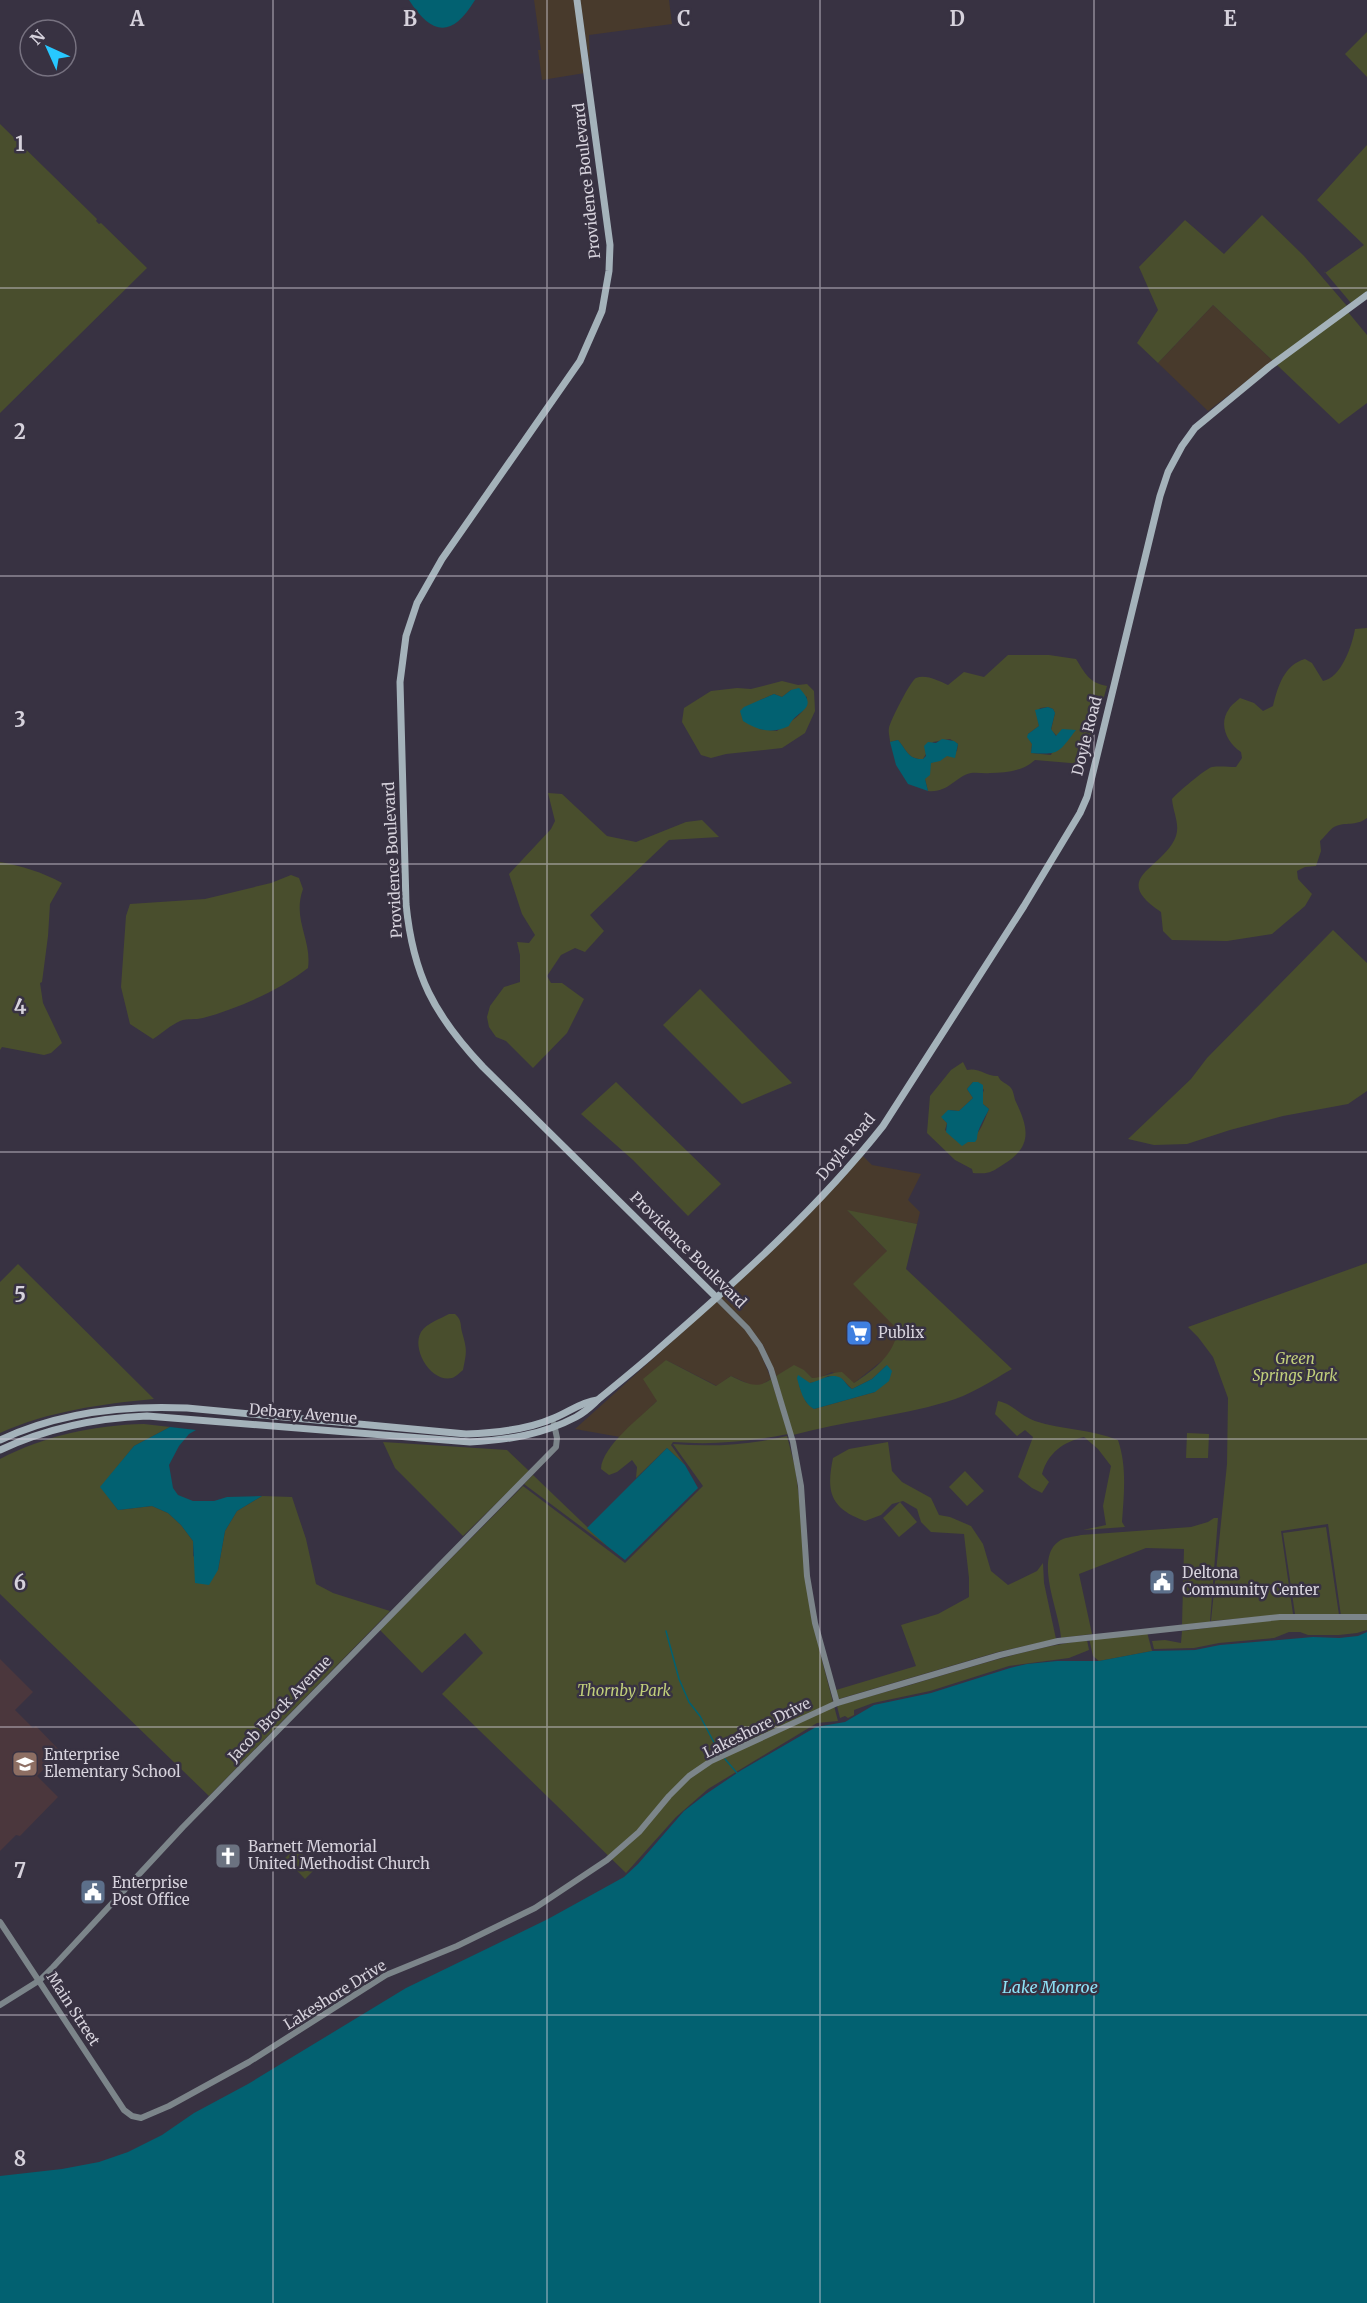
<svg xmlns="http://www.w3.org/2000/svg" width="1367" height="2303" viewBox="0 0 1367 2303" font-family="Merriweather,serif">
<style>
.commercial{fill:#483a2c}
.education{fill:#4b373d}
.green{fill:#494e2d;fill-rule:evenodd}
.water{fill:#026171}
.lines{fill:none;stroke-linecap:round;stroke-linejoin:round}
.stream{stroke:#026171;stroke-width:1.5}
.tertiary{stroke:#7c858a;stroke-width:6}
.secondary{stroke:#a4b2ba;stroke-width:7}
.grid{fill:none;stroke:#d6d2dc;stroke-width:1.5;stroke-opacity:0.55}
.labels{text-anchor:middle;stroke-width:5;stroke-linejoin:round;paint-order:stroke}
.street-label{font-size:15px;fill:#d6d2dc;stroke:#383242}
.poi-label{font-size:15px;fill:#d6d2dc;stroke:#383242;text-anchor:start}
.park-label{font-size:15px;font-style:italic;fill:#c0ce7a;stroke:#383242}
.water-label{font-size:16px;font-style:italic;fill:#8ee3f8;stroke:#383242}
.grid-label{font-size:20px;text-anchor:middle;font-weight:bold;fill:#d6d2dc;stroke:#383242;stroke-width:5;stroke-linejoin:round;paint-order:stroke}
</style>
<rect width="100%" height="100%" fill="#383242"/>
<!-- commercial -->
<g class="commercial">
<path d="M534,0H575L585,73L542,80L538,50H541Z"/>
<path d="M580,0H669L672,24L589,35L590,68Z"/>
<path d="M1213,305L1273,361L1208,411L1158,363Z"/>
<path d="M863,1156L872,1165L921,1174L908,1200L920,1212L917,1224L848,1211L887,1251L883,1313L898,1330L896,1343L888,1356L854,1383L832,1372L819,1378H812L804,1370L776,1376L763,1345L720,1297Z"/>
<path d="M717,1301L745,1329L758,1347L771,1379L760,1386L751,1385L731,1376L717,1386L666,1360L657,1401L620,1437L575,1429Z"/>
</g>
<!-- education -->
<path class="education" d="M0,1659L33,1692L15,1710L33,1728L36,1726L61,1752L37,1776L58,1797L20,1836L16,1835L0,1851Z"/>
<!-- green -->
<g class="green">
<path d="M1367,32V77L1345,54Z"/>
<path d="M0,124L97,219L96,221L99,224L101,223L147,268L0,413Z"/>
<path d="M1367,145V291L1351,303L1324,271L1325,273L1364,245L1317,200Z"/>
<path d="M1262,215L1304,256L1347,306L1273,361L1213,305L1158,363L1137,343L1158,310L1139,267L1185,220L1224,254Z"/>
<path d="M1348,312L1367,335V403L1339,424L1277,365Z"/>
<path d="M1367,628V818C1355,827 1346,821 1334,827C1329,830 1325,837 1320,841L1321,851L1316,866L1305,867L1297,871L1298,879L1312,894L1305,906L1272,934L1227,941L1172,940L1163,931L1161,912C1108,877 1164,869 1176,836C1180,824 1173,812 1172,799C1177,793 1205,769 1212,767C1220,766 1229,767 1236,767L1242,758L1241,752C1227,743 1218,724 1229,709C1231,705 1236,702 1240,698L1254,703L1263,711L1273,706C1278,686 1284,665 1305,659L1312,663L1323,681C1341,678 1352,646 1355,629Z"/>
<path d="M1008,655H1049L1076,659C1085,673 1089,683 1107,686L1094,733L1082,764L1035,760C1023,771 1006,773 990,773C984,774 977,772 971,773C954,777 949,793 928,791L925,779L931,763L957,751L958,744L950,739L933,742L923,759C908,760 906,749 898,740L890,742C890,738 888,732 889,728C890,721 911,680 916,678C926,674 939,681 948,685L964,672L984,677ZM1048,707L1053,709L1055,713L1051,730L1057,736L1061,732L1051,755L1031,753L1032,744L1028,737V734L1039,726L1037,715L1040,708Z"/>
<path d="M782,681L798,685L807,684L814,691L815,711L805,733L782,748L726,754L711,758L701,755L682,722L684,708L711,691L737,688L751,689ZM791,690L807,697C808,714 790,721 777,731L759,729L760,700L774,694L782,697Z"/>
<path d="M548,793L562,794L607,836L636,842L686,822L702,820L719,837L669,840L590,915L604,931L585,952L575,948L561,955L547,976L551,983H562L584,999L567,1033L533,1068L506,1041L496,1037L489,1027L487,1017L490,1006L504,987L520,982V955L517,942L529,943L535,935L522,914L509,874L551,829L555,821Z"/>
<path d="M0,862C22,866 42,872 62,883L50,904L48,936L42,982L40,983L43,1003L62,1043L51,1053L44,1055L2,1047L0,1050Z"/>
<path d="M291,875L299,878L303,889C292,920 312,939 308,968C278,991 239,1008 203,1018C195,1020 188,1018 180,1021C171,1025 162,1033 153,1039L130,1024L121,987L126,916L130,904L205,899L271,883Z"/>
<path d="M1333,930L1367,963V1091L1348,1104L1283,1116L1230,1130L1187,1144L1154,1145L1128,1139L1191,1079L1207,1058Z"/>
<path d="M700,989L792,1083L742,1104L663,1025Z"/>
<path d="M963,1062L967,1070C979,1067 987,1077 998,1076C1001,1083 1007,1083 1011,1088C1014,1092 1014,1098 1016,1102C1029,1129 1032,1147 1004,1164C990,1173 990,1174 973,1173L972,1169L955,1160L927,1133L930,1096L951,1070ZM973,1082H978L984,1090L982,1095L983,1104L989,1109C982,1125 979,1141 958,1142L945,1130L947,1123L943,1119L950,1110L959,1111L973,1098L967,1089Z"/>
<path d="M616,1082L721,1184L688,1216L633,1160L581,1114Z"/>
<path d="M847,1210L917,1224L906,1269L1012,1369C991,1381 969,1396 946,1402C896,1417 844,1421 793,1435L776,1376L794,1365L804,1370L812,1378C823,1378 831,1372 842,1372L854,1383C875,1369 893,1356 898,1330L853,1284L887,1251ZM887,1365L875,1392L814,1409L806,1402L799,1385L820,1381L828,1376L842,1379L852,1389L872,1379Z"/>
<path d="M1367,1263V1615L1341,1616L1328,1524L1281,1531L1293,1614L1211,1621L1227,1464L1228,1398L1213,1357L1198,1337L1188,1327Z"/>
<path d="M18,1264L154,1399C101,1404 49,1411 0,1433V1282Z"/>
<path d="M449,1314H455C462,1320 460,1324 462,1332C467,1350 467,1351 463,1370C460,1372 456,1377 452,1378C431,1383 411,1349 421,1332C427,1323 440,1319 449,1314Z"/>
<path d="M666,1360L716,1386L731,1376C746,1383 757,1390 771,1379L788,1434C749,1442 712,1445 673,1442L671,1445L685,1465L667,1448L636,1478L637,1467L632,1460L617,1472L609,1475L601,1469C602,1446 641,1417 657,1401L643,1379Z"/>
<path d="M998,1401C1013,1404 1019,1415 1035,1421C1062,1430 1091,1429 1118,1440C1127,1467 1124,1493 1122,1522L1125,1527L1083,1530L1106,1525L1103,1506L1111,1466L1098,1449L1084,1437C1063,1442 1048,1453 1042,1474L1049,1482L1042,1493L1032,1488L1018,1477L1033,1437L1025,1430L1017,1436L995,1414Z"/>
<path d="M144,1424L170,1427L134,1446L101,1487L118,1510L152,1506L168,1513L181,1525L193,1541V1556L218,1570L225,1531L237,1511L262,1496L292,1497L306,1539L316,1584L333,1593L390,1611L209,1796L0,1594V1459C44,1436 94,1425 144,1424Z"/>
<path d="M1187,1433L1209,1434L1208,1458H1186Z"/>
<path d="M787,1436L795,1467L820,1653L838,1721L817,1723L708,1789L676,1817L626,1873L442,1694L483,1653L465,1633L422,1673L380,1630L523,1486L625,1563L703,1486L673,1444C712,1447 749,1445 787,1436Z"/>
<path d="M383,1442L507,1450L529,1471L463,1536L395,1468Z"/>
<path d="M888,1442L892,1471L902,1482L931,1498L939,1515L950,1517L971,1526L983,1544L991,1571L1008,1585L1037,1571L1043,1563L1044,1583L1056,1639L998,1652L839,1699L836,1690L916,1666L901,1625L938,1614L969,1597V1578L964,1534L931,1532L921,1522L917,1509L903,1501L892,1504L881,1515L865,1521C830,1508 826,1492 833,1458L849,1449Z"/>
<path d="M965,1471L984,1491L967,1506L949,1487Z"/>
<path d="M533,1475L607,1546L524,1484Z"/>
<path d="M900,1502L917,1522L899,1537L883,1518Z"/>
<path d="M1214,1518H1218L1210,1622L1182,1625L1184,1549L1146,1548L1079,1574L1092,1634L1061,1638C1060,1613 1034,1560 1058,1542C1064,1537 1073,1537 1081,1535L1191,1527L1208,1522Z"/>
<path d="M1326,1527L1339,1615L1295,1614L1283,1533Z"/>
<path d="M1281,1619H1367V1630L1357,1633L1339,1635H1308L1300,1632H1289L1274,1638L1219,1643L1194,1648L1154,1649L1152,1641L1165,1640L1181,1643L1182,1631Z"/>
<path d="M1147,1632L1152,1651L1099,1661L1093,1656L1089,1638Z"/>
<path d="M1087,1640L1089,1650L1069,1658L1009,1666L930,1691L873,1703L854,1710V1715L848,1718L845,1716L840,1718L837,1706C868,1696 899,1689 930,1679C982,1664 1033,1647 1087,1640Z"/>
<path d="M296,1848L316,1868L305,1879L285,1858Z"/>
</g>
<!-- water -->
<g class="water">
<path d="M409,0H475C452,38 432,36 409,0Z"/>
<path d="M799,688C821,710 795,710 789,726C772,734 759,731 743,721L740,711L744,707L774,694L782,697L791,690Z"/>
<path d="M1048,707L1053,709L1055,713L1051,729L1056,736L1062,729L1076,730C1058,753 1060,755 1031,753L1032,744L1027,737L1028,734L1039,726L1035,710Z"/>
<path d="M942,739L954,741L958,744L955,758L947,756L940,761L931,763L930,775L925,779L928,791L908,784L896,765L890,742L898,740C906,749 908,760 923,759L926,756L924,746L928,742L936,743Z"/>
<path d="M973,1082H978L983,1085V1104L989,1109C985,1118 977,1129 977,1139L975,1142H968L962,1146L946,1132L947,1123L941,1117L948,1110L959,1111L973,1098L967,1089Z"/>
<path d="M887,1365L892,1371L889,1381L875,1392L814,1409C803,1403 800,1389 797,1378L798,1375L810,1383C820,1381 830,1372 841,1378C845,1381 847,1386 852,1389L872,1379Z"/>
<path d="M170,1427L196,1430L189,1434L179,1446L169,1465L173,1488L178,1495L193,1501H214L227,1497L262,1496L237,1511L225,1531L218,1570L209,1585L195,1583L193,1541L181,1525L168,1513L152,1506L118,1510L100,1487L134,1446Z"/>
<path d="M667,1448L685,1465L698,1488L625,1560L607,1546L587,1528Z"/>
<path d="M1367,1632V2303H0V2176L62,2169L99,2162L128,2152L162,2135L194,2113L248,2084L406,1988L548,1919L624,1877L638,1864L684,1811L706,1794L740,1771L816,1727L845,1722L874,1705L931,1693L1010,1668L1027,1664L1057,1661H1099L1152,1651L1195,1650L1220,1645L1313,1637L1339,1638L1358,1636Z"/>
</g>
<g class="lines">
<!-- stream -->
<g class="stream">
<path d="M666,1631L679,1679L689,1702L700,1716L719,1752"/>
<path d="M725,1759L737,1773"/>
</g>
<!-- tertiary -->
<g class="tertiary">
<path d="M716,1297L747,1328L760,1346L771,1369L793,1442L801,1486L807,1576L815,1623L837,1703"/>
<path d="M0,1922L124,2110L132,2116L141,2118L169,2106L249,2062L386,1975L457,1946L535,1908L607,1860L639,1832L669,1796L689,1776L711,1761L837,1703L1000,1655L1058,1641L1280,1617H1367"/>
<path d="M0,2005L40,1980L53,1967L183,1827L556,1447L557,1438L554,1424"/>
</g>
<!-- secondary -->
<g class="secondary">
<path d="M577,0L610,245L609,271L602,311L580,361L442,559L417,603L406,636L400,682L406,904C413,975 434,1015 483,1067L716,1297"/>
<path d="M0,1440C59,1412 123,1405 187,1408L466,1434C496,1433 527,1430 554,1418C569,1412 581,1402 597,1400"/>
<path d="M0,1450C47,1428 95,1418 147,1416L470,1442C507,1440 542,1435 576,1417C587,1411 591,1406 600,1398C622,1380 643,1363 663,1345C741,1277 819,1207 883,1126L1024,906L1080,813L1087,797L1160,496L1168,472L1182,446L1195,428L1269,367L1367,295"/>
</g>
</g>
<!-- grid -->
<path class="grid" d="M273,0V2303M547,0V2303M820,0V2303M1094,0V2303M0,288H1367M0,576H1367M0,864H1367M0,1152H1367M0,1439H1367M0,1727H1367M0,2015H1367"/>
<!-- icons -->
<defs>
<symbol id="supermarket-square" viewBox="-11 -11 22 22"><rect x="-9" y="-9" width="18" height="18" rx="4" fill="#3f7fe0" stroke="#383242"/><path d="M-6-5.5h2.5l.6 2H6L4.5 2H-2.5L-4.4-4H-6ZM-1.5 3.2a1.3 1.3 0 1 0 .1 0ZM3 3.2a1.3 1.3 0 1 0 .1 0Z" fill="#fff"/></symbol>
<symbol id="civic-square" viewBox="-11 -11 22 22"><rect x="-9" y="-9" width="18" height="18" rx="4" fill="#5c6f8a" stroke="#383242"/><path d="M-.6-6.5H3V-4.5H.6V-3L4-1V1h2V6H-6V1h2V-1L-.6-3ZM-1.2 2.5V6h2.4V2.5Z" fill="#fff"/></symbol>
<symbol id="school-square" viewBox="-11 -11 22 22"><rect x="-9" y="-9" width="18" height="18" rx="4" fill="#8d6e63" stroke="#383242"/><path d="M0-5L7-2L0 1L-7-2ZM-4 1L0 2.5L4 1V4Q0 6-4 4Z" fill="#fff"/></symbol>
<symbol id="church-square" viewBox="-11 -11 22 22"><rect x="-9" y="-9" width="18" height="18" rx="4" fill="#6b7280" stroke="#383242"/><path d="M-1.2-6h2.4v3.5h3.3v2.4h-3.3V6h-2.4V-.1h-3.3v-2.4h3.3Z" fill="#fff"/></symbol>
</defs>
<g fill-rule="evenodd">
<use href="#supermarket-square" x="844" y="1318" width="30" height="30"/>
<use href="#civic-square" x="1147" y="1567" width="30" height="30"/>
<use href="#school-square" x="10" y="1749" width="30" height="30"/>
<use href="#church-square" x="213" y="1841" width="30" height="30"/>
<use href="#civic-square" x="78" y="1877" width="30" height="30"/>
</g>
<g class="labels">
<!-- street labels -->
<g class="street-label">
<text transform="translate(587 181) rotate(-96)" y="5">Providence Boulevard</text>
<text transform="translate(1087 736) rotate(-76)" y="5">Doyle Road</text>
<text transform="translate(393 860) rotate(-93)" y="5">Providence Boulevard</text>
<text transform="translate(846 1147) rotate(-50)" y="5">Doyle Road</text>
<text transform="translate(688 1250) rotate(45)" y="5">Providence Boulevard</text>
<text transform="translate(303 1414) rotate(5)" y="5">Debary Avenue</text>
<text transform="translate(280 1709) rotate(-46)" y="5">Jacob Brock Avenue</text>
<text transform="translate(757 1728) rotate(-26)" y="5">Lakeshore Drive</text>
<text transform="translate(335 1995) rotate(-32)" y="5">Lakeshore Drive</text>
<text transform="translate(73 2009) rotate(57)" y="5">Main Street</text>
</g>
<!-- poi labels -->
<g class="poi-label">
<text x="878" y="1338">Publix</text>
<text x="1182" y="1578">Deltona<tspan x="1182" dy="17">Community Center</tspan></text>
<text x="44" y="1760">Enterprise<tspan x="44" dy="17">Elementary School</tspan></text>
<text x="248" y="1852">Barnett Memorial<tspan x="248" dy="17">United Methodist Church</tspan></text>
<text x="112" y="1888">Enterprise<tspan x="112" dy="17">Post Office</tspan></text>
</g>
<!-- park labels -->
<g class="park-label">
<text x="1295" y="1364">Green<tspan x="1295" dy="17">Springs Park</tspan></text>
<text x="624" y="1696">Thornby Park</text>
</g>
<!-- water labels -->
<g class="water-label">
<text x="1050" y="1993">Lake Monroe</text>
</g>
</g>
<g class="grid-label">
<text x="137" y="26">A</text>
<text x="410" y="26">B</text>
<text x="684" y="26">C</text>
<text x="957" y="26">D</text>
<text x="1230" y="26">E</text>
<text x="20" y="151">1</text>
<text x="20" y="439">2</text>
<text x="20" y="727">3</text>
<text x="20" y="1014">4</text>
<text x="20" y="1302">5</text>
<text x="20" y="1590">6</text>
<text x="20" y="1878">7</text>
<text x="20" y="2166">8</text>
</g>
<!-- north arrow -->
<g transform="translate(48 48) rotate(315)"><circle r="28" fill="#383242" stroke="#777280" stroke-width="1.5"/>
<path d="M0-4.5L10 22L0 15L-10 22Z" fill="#27c8ff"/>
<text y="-9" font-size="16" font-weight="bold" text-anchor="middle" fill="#d6d2dc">N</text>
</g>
</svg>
